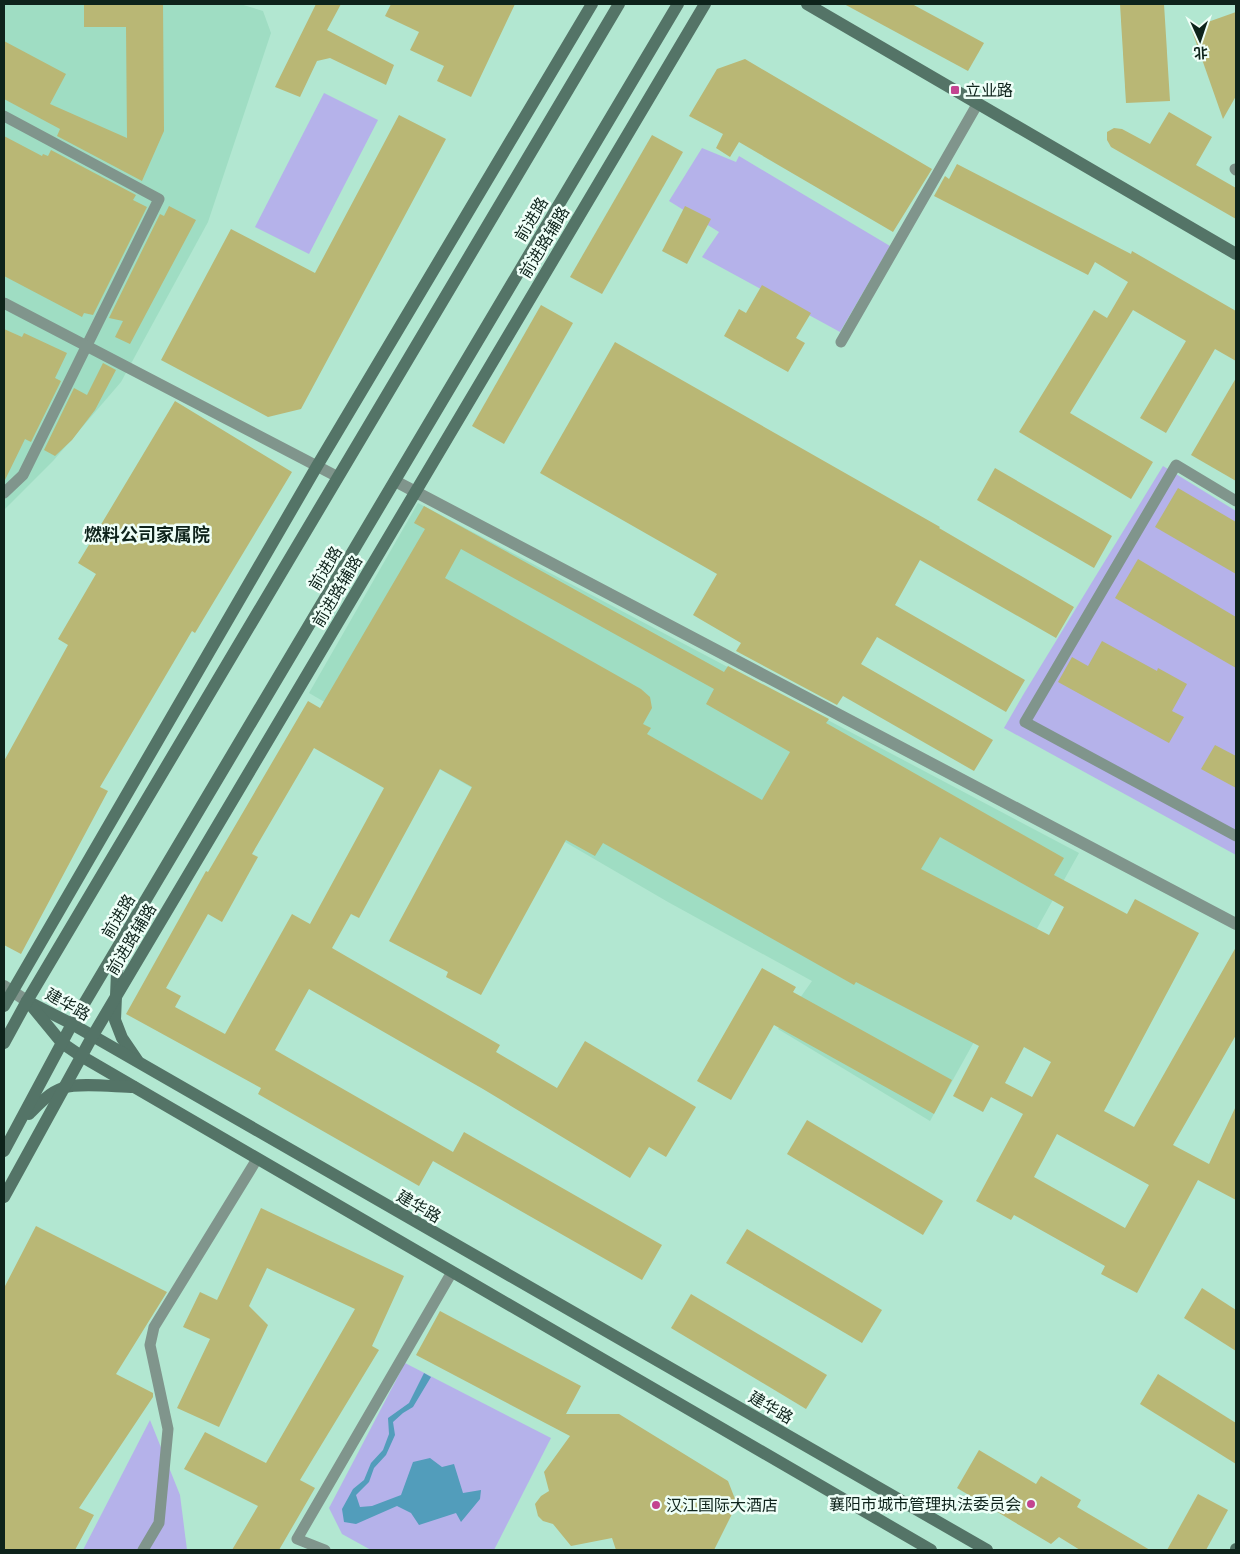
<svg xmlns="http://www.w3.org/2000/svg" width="1240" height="1554" viewBox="0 0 1240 1554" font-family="'DejaVu Sans','Noto Sans SC',sans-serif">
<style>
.built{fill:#9fddc3}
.green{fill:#b5b2ea}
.water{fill:#529dbb}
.building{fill:#b9b775;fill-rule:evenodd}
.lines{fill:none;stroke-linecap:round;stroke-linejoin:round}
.lane{stroke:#80958c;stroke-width:11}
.street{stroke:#80958c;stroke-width:12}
.secondary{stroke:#547467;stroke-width:12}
.poi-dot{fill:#c34490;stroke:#effff8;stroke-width:2}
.labels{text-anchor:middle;stroke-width:5;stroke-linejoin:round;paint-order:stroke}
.poi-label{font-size:16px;fill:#0e231b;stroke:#effff8;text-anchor:start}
.street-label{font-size:16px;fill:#0e231b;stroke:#effff8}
.neighbourhood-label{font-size:18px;font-weight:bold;fill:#0e231b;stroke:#effff8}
</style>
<rect width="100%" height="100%" fill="#b2e7d1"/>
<!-- built -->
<g class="built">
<path d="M4,4H240L263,11L271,33L208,222L121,382L53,461L4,510Z"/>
<path d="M418,503L1079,853L930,1121L778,1029L812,981L668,902L309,693Z"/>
</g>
<!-- green -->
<g class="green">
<path d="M324,93L378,120L309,254L255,227Z"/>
<path d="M702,148L736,162L739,156L890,246L840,332L702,257L719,232L669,201Z"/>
<path d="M1163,466L1236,511V855L1004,728L1023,695Z"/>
<path d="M405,1363L551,1438L494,1550H371L342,1534L329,1508Z"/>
<path d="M150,1420L180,1495L187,1550H83Z"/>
</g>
<!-- water -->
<path class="water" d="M424,1373L431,1377L413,1407L403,1413L393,1422L395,1435L386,1455L374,1468L369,1482L356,1495L360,1507L372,1506L401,1495L413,1462L430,1458L442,1467L454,1464L463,1493L481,1490L480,1499L461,1522L456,1513L419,1525L411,1513L397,1506L356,1524L344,1522L342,1509L353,1489L364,1480L371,1463L383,1450L389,1434L388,1418L409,1403Z"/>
<!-- building -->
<g class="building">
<path d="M84,4H163L164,131L142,181L57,136L60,129L4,99V41L66,74L50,104L127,138L126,27H84Z"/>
<path d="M316,4H341L327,30L394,65L386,85L330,58L317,61L300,97L275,87Z"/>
<path d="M391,4H515L471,97L437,81L444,66L410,50L419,32L385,16Z"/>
<path d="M844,4H912L984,43L968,71Z"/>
<path d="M1120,4H1164L1170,101L1126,103Z"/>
<path d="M1236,12V96L1223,119L1191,28Z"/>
<path d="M745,59L932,169L893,232L739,142L730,157L716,148L723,134L689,116L717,69Z"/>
<path d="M1169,112L1212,137L1196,165L1236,188V219L1111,147L1107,140V132L1114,128L1122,129L1150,144Z"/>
<path d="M399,115L446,139L301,409L268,417L161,360L231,229L315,273Z"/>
<path d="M652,135L683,152L602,294L570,277Z"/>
<path d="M4,136L42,156L43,154L48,156L51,150L136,195L133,200L147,207L93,315L84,313L82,317L4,276Z"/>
<path d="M957,164L1131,254L1132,251L1236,311V361L1215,349L1166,433L1140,418L1186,341L1133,310L1070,413L1153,462L1131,499L1019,432L1094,310L1107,318L1128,282L1095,262L1088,275L934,196L945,176L949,179Z"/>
<path d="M169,206L196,220L130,344L115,337L123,321L109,318L160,214L164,216Z"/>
<path d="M685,206L711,219L687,264L662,251Z"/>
<path d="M762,285L811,313L796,338L805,343L788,372L724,336L739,309L746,313Z"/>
<path d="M541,305L573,323L504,444L472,426Z"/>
<path d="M4,329L22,337L24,333L67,353L55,378L61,381L31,442L25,439L4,482Z"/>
<path d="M615,342L940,527L939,528L1074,607L1056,638L920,560L895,605L1025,680L1006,712L877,637L861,664L993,740L974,771L843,696L837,705L736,651L741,643L693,615L717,574L540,473Z"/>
<path d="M103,363L116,370L95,410L72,440L55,456L44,450L74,388L87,395Z"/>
<path d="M1236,378V481L1191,455Z"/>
<path d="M175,401L292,472L195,633L192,631L100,787L108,791L21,954L4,945V761L68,645L58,639L96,574L78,563Z"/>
<path d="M995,468L1112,536L1094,568L977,500Z"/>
<path d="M1178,488L1236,522V574L1155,527Z"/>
<path d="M424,506L724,672L728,666L829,719L826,723L1064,858L1054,875L1127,914L1135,899L1199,933L1104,1111L1134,1127L1236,947V1035L1173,1145L1209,1164L1236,1106V1200L1198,1180L1137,1293L1101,1274L1105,1266L1014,1215L1011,1220L976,1201L1023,1114L991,1097L983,1112L953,1096L979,1046L856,982L854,985L603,843L595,856L566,840L481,995L446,977L448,972L389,941L472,787L440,769L359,918L351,914L332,948L500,1045L496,1052L557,1088L585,1041L696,1107L666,1157L649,1147L630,1178L483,1089L309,989L275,1050L453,1152L464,1132L662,1245L642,1280L433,1161L419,1186L258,1094L261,1088L126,1014L206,871L208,872L308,701L320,708L425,529L414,523ZM461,549L714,689L706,704L790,752L762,800L647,734L651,728L643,724L652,708L650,697L641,689L445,578ZM314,748L384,788L310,924L292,914L225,1034L175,1007L181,996L166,988L208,914L222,922L258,857L252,854ZM940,837L1064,907L1049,935L921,869ZM1024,1047L1051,1062L1032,1097L1005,1083ZM1057,1134L1149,1185L1125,1228L1034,1177Z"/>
<path d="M1138,559L1236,617V668L1115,598Z"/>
<path d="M1102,641L1157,671L1158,668L1187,684L1172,711L1184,717L1169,743L1058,682L1072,657L1088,666Z"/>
<path d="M1215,745L1236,756V788L1201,769Z"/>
<path d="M762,968L796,987L793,992L952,1080L934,1114L774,1025L731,1100L697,1081Z"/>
<path d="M807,1120L943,1201L923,1235L787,1154Z"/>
<path d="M261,1208L404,1276L372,1346L379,1350L300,1480L315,1488L279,1550H232L258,1506L184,1469L205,1432L266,1463L355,1309L267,1268L249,1306L268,1325L219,1427L177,1408L210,1339L183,1327L200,1292L217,1300Z"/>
<path d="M36,1226L167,1292L116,1374L153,1393V1397L79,1508L94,1515L75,1550H4V1288Z"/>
<path d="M747,1229L882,1310L862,1343L726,1263Z"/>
<path d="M1202,1288L1236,1310V1351L1184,1318Z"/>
<path d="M691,1294L827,1375L806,1409L671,1328Z"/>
<path d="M440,1311L581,1386L566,1414H619L728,1481L737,1504L714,1550H616L612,1538L571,1546L553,1524L543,1521L538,1516L535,1504L541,1496L549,1491L544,1472L570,1436L416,1355Z"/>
<path d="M1158,1374L1236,1423V1464L1140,1404Z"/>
<path d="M979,1450L1036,1484L1041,1476L1081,1500L1077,1507L1150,1550H1080L1059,1537L1051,1544L957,1488Z"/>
<path d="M1198,1494L1228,1510L1206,1550H1167Z"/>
</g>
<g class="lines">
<!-- lane -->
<g class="lane">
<path d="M4,116L159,199L23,475L4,493"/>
<path d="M1236,169H1235L1236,170"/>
<path d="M4,303L338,477"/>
<path d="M841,342L978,103"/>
<path d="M1236,501L1176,465L1025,722L1236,836"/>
<path d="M143,1550L159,1523L168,1429L150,1345L154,1327L257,1159"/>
<path d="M325,1550L297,1539L452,1272"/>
</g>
<!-- street -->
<g class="street">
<path d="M395,481L1236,924"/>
<path d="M4,986L27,1001"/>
</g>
<!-- secondary -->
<g class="secondary">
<path d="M807,4L1236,254"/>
<path d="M122,947L117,972L115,1020L122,1038L137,1060"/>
<path d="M27,1001L72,1024L987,1550"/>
<path d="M30,1004L62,1043L81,1056L931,1550"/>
<path d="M4,1006L317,466L592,4"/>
<path d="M4,1043L27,1001L619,4"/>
<path d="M29,1114C39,1104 49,1093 63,1088C78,1082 117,1087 134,1087"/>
<path d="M4,1151L72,1024L678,4"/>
<path d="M4,1197L92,1037L705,4"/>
<path d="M1236,1550V1549"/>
</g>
</g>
<!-- markers -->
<g class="poi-dot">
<rect x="950" y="85" width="10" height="10" rx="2.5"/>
<circle cx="1031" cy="1504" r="5"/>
<circle cx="656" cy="1505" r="5"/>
</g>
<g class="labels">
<!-- poi labels -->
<g class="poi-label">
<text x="965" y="96">立业路</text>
<text x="1021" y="1510" text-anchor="end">襄阳市城市管理执法委员会</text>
<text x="666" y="1511">汉江国际大酒店</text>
</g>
<!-- street labels -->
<g class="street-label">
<text transform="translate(531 219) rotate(-59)" y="6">前进路</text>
<text transform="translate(544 242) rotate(-59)" y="6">前进路辅路</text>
<text transform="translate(325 568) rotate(-59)" y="6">前进路</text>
<text transform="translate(337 591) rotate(-59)" y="6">前进路辅路</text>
<text transform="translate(118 916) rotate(-59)" y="6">前进路</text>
<text transform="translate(131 939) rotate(-59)" y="6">前进路辅路</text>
<text transform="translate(68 1004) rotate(29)" y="6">建华路</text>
<text transform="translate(419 1206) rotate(30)" y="6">建华路</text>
<text transform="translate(771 1407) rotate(30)" y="6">建华路</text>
</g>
<!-- neighbourhood labels -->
<g class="neighbourhood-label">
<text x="147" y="541">燃料公司家属院</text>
</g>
</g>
<!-- border -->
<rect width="1240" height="1554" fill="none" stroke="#0e231b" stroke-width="10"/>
<!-- north arrow -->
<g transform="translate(1200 40) rotate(177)" stroke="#effff8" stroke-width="4" paint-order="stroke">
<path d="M0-4L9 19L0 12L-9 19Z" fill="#0e231b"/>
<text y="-8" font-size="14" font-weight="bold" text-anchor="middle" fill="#0e231b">北</text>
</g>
</svg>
